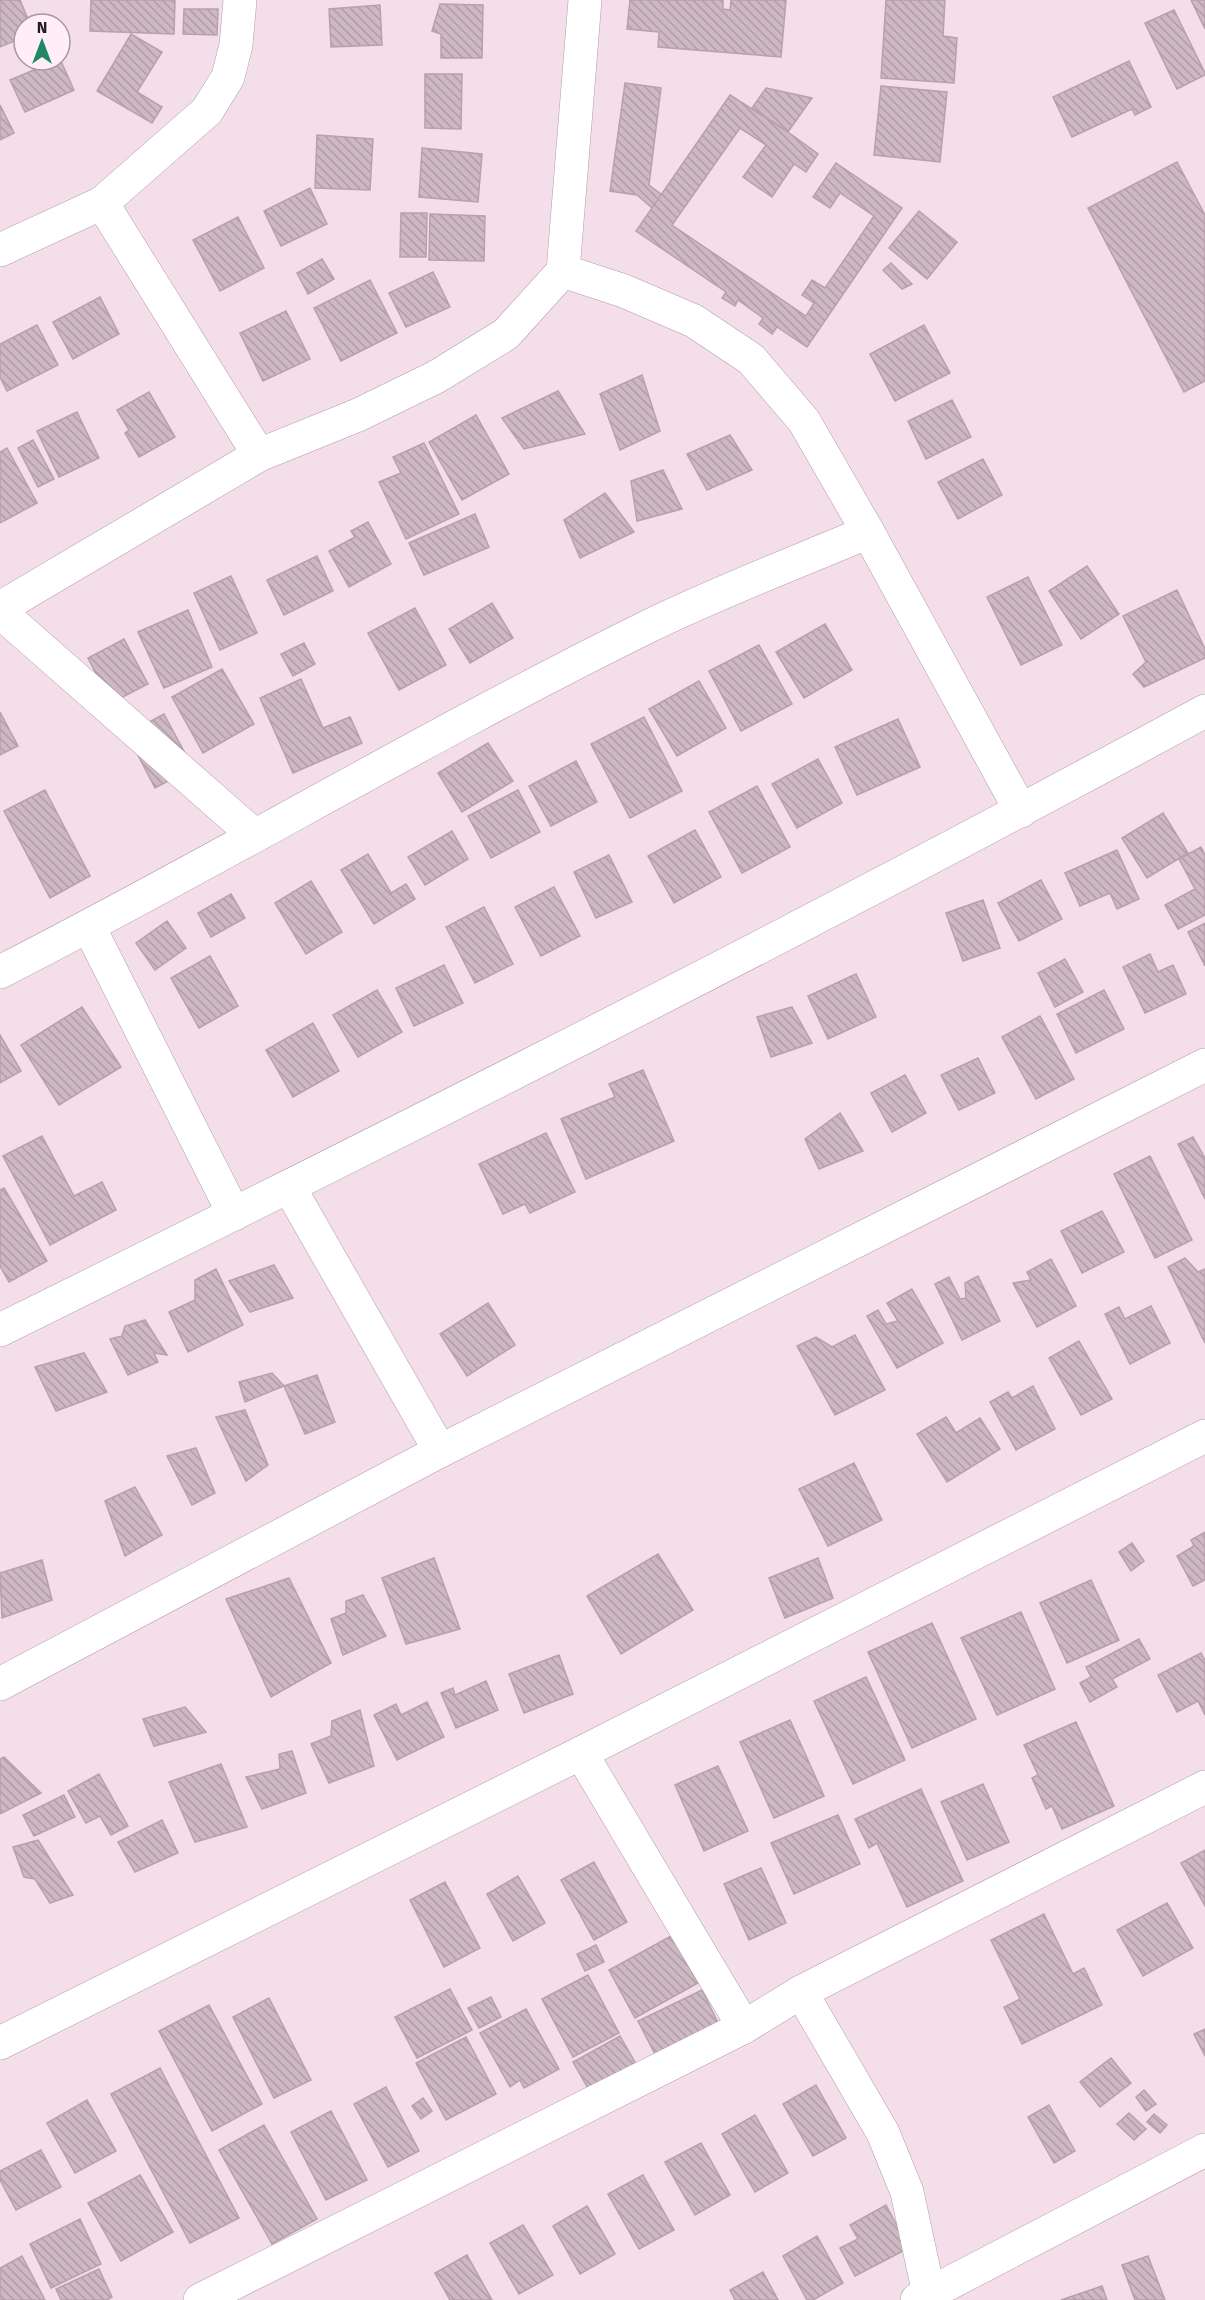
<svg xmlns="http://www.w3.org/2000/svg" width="1205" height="2300" viewBox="0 0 1205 2300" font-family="'Fira Sans',sans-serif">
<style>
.building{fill:url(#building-back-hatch);stroke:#b6a1ac;stroke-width:1.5}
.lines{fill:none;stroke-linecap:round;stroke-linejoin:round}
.street-casing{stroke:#b19da8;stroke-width:34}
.street{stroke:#fff;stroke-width:33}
</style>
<defs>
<pattern id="building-back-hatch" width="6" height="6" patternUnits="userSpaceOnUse" patternTransform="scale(1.5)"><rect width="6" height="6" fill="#cdb8c3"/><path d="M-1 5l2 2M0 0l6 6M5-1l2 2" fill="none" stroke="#b09ea7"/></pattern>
</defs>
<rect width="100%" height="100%" fill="#f4deea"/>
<!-- building -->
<g class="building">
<path d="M0,0H20L30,24H24V37L0,47Z"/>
<path d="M91,0H175L174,34L90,31Z"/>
<path d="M630,0H723V9L730,10L731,0H786L781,57L658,47L659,32L627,29Z"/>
<path d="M886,0H945L943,36L957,38L954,83L881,78Z"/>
<path d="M1191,0H1205V29Z"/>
<path d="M440,4L483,5L482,58H441V34L432,31Z"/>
<path d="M380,5L382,45L331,47L329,9Z"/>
<path d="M184,9H218L217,35L183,34Z"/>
<path d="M1174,10L1205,73V75L1177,89L1145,23Z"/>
<path d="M131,34L162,52L137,92L162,107L152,123L97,91Z"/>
<path d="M60,59L74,90L25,112L10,80Z"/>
<path d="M1129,61L1151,107L1135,115L1132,109L1072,137L1053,97Z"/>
<path d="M425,74H462L461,129L425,128Z"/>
<path d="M625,83L661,88L649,185L662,195L652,208L637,195L610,191Z"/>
<path d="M881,86L947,92L940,162L874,155Z"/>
<path d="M766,88L812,98L788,132L752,108Z"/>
<path d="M730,95L788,132L818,154L806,172L794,164L772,197L743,177L766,145L740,128L672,225L806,316L814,303L802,295L812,280L825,288L874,216L840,193L830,208L813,197L836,163L902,208L807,347L777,327L772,334L759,324L763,318L738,300L735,306L722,298L726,292L636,231Z"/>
<path d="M0,105L14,133L0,140Z"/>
<path d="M317,135L373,139L370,190L315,188Z"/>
<path d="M422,148L482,154L478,202L419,197Z"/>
<path d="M1177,162L1205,215V381L1184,392L1088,208Z"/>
<path d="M310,188L327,224L281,246L264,211Z"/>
<path d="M919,211L957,242L927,279L889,248Z"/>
<path d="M401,213H427L426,257H400Z"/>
<path d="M430,214L485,216L484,261L429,260Z"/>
<path d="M238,217L264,268L220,291L193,240Z"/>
<path d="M322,259L334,279L308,294L297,273Z"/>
<path d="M891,263L912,284L902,289L883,270Z"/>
<path d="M433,272L450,307L406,327L389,293Z"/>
<path d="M370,280L397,333L341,361L314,308Z"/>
<path d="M100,297L119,334L73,359L53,322Z"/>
<path d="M286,311L310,359L263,381L240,333Z"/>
<path d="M37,325L58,365L7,391L0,377V344Z"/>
<path d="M924,325L950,373L895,401L870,354Z"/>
<path d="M642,375L660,431L620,450L600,394Z"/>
<path d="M558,391L585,434L524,449L502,418Z"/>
<path d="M149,392L175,437L139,457L125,433L129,430L117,410Z"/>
<path d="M952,400L971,437L926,459L908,421Z"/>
<path d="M77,412L99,458L59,477L37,431Z"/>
<path d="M476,415L509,474L462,500L429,442Z"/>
<path d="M730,435L752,470L707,490L687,454Z"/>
<path d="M33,440L54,479L38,487L18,448Z"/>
<path d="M424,443L459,514L406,539L379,482L401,473L393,457Z"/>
<path d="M7,448L37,503L0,523V452Z"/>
<path d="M983,459L1002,495L958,519L938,482Z"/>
<path d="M663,470L682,509L637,521L631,481Z"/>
<path d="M605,493L634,532L580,558L564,520Z"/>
<path d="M475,514L489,547L424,575L409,543Z"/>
<path d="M368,522L391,564L349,587L329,551L355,537L351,531Z"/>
<path d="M317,556L333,591L284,615L267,580Z"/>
<path d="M1087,566L1119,614L1081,639L1049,591Z"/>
<path d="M231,576L257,633L220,650L194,593Z"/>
<path d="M1028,577L1062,645L1021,665L987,597Z"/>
<path d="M1177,590L1205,649V658L1144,687L1133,674L1146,662L1123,616Z"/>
<path d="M492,603L513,638L470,663L449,629Z"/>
<path d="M415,608L446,665L399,690L368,633Z"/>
<path d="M188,610L212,667L164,688L138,632Z"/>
<path d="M825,624L852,670L804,698L776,652Z"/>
<path d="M124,639L148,684L111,703L88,658Z"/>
<path d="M304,643L315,664L293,676L281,654Z"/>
<path d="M759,645L792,704L741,731L709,671Z"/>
<path d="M222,669L254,724L203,753L172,697Z"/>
<path d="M301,679L323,728L350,717L362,743L293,773L260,698Z"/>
<path d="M699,681L726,728L677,756L649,709Z"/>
<path d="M0,712L18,746L0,755Z"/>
<path d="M164,714L193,768L155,788L127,734Z"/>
<path d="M644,717L682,791L630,818L591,744Z"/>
<path d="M898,719L920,767L857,795L835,747Z"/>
<path d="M488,743L513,781L462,812L438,773Z"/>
<path d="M818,759L842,803L797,828L772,784Z"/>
<path d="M576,761L597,802L551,826L529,786Z"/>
<path d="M757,786L790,847L742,873L709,812Z"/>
<path d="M45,790L90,876L50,898L4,811Z"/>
<path d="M518,790L540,832L491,858L468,816Z"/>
<path d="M1163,813L1188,853L1147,878L1122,838Z"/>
<path d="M695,830L721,877L674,903L648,856Z"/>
<path d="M452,831L468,859L425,885L408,857Z"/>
<path d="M1201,847L1205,855V915L1178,929L1165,905L1195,889L1179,859Z"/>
<path d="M1117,850L1139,899L1117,909L1110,893L1080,906L1065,873Z"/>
<path d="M368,854L391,893L406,884L415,899L374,924L341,870Z"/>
<path d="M609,855L632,902L596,918L574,872Z"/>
<path d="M1041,880L1062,919L1019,941L998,903Z"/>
<path d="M311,881L342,932L306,954L275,903Z"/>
<path d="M554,887L580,936L541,956L515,907Z"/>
<path d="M231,894L245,918L211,937L198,913Z"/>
<path d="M983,900L1000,948L963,961L946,913Z"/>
<path d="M484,907L513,964L475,983L446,927Z"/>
<path d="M167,921L186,948L155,970L136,943Z"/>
<path d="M1205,923V966L1188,932Z"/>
<path d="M1150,954L1158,972L1173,965L1186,994L1145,1013L1123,967Z"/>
<path d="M210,956L238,1006L199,1028L171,978Z"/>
<path d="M1065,959L1083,992L1055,1007L1038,973Z"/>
<path d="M444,965L463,1003L414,1026L396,988Z"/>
<path d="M856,974L876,1017L828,1039L808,996Z"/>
<path d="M377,990L402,1032L358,1057L333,1015Z"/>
<path d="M1104,990L1124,1029L1076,1053L1057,1014Z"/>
<path d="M82,1007L121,1067L59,1105L21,1045Z"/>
<path d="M792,1007L812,1043L771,1057L757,1017Z"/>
<path d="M1040,1016L1074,1079L1036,1099L1002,1037Z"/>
<path d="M313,1023L339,1071L293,1097L266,1050Z"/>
<path d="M0,1035L21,1071L0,1083Z"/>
<path d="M978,1058L995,1093L959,1110L941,1075Z"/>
<path d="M643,1070L674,1141L586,1179L561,1119L615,1097L609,1084Z"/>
<path d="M905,1075L926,1113L892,1132L871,1093Z"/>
<path d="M840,1113L863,1151L819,1169L805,1139Z"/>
<path d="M546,1133L575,1192L530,1213L525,1204L503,1214L479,1164Z"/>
<path d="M42,1136L74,1196L102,1182L116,1210L50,1245L3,1156Z"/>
<path d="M1193,1137L1205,1158V1199L1178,1144Z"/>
<path d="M1150,1156L1192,1240L1155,1258L1114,1174Z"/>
<path d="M4,1188L47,1261L9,1282L0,1266V1190Z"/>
<path d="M1102,1211L1124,1252L1082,1273L1061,1231Z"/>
<path d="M1185,1258L1198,1272L1205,1269V1343L1168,1267Z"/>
<path d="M1051,1259L1076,1306L1037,1327L1013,1283L1031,1280L1027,1272Z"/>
<path d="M274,1265L293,1298L250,1312L229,1281Z"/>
<path d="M216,1269L243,1325L188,1352L169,1312L195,1300V1280Z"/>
<path d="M978,1276L1000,1321L962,1340L935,1284L949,1277L960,1299L966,1298L965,1283Z"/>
<path d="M912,1289L943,1343L897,1368L867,1316L878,1310L886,1324L898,1321L887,1303Z"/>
<path d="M488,1303L515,1345L467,1376L440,1334Z"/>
<path d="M1151,1306L1170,1343L1130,1364L1105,1314L1119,1307L1125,1319Z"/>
<path d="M145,1320L167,1355L154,1353L158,1362L128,1375L110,1339L122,1336L125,1326Z"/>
<path d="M855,1335L885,1390L835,1415L797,1346L816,1337L832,1347Z"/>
<path d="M1079,1341L1112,1399L1081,1415L1049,1358Z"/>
<path d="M84,1353L107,1392L56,1411L35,1367Z"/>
<path d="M272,1373L284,1386L245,1402L239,1382Z"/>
<path d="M317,1375L335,1422L305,1434L284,1386Z"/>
<path d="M1033,1386L1055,1429L1016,1450L990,1402L1008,1392L1012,1398Z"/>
<path d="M245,1410L268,1465L246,1481L216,1417Z"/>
<path d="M946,1417L956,1433L980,1418L1000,1449L947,1482L917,1434Z"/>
<path d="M196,1448L215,1493L192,1505L167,1456Z"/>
<path d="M854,1463L882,1520L828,1546L799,1489Z"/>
<path d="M135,1487L162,1535L125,1556L105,1501Z"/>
<path d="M1205,1532V1580L1193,1586L1177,1556L1194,1546L1191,1540Z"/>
<path d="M1132,1543L1144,1561L1131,1571L1119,1552Z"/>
<path d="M658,1554L693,1610L621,1654L587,1596Z"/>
<path d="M434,1558L460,1629L406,1644L382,1578Z"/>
<path d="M818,1558L833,1598L785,1618L769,1578Z"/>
<path d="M42,1560L52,1600L2,1618L0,1573Z"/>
<path d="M289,1578L331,1663L271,1697L226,1599Z"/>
<path d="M1091,1580L1119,1640L1067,1663L1040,1603Z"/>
<path d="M363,1595L386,1636L343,1655L331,1619L346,1613V1601Z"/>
<path d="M1021,1612L1055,1689L997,1715L961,1638Z"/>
<path d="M932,1623L976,1719L912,1748L868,1652Z"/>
<path d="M1139,1639L1150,1659L1112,1679L1117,1687L1090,1702L1080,1683L1091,1677L1086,1667Z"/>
<path d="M1201,1653L1205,1661V1715L1198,1701L1177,1712L1158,1675Z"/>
<path d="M559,1655L573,1694L524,1713L509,1674Z"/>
<path d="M866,1677L905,1760L853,1784L814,1701Z"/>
<path d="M486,1681L498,1710L456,1728L441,1693L453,1688L455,1695Z"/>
<path d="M427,1702L444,1737L397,1760L374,1715L396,1704L401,1715Z"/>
<path d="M185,1707L206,1732L154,1746L143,1719Z"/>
<path d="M360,1710L374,1766L329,1783L311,1744L331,1736L332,1721Z"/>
<path d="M790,1720L824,1796L774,1818L740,1742Z"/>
<path d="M1076,1722L1114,1806L1062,1829L1052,1806L1046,1809L1032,1778L1038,1775L1024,1745Z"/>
<path d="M292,1751L306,1793L262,1809L246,1777L280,1769L279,1754Z"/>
<path d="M4,1757L41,1793L0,1814V1759Z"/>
<path d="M221,1764L247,1827L195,1842L169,1782Z"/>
<path d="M718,1766L748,1831L704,1851L675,1785Z"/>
<path d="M99,1774L128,1826L111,1835L100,1816L86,1823L68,1791Z"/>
<path d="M983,1784L1009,1842L967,1860L941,1802Z"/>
<path d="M921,1789L963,1881L907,1907L877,1843L869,1848L855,1819Z"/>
<path d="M64,1795L75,1817L34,1836L23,1815Z"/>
<path d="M838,1815L860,1864L794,1894L771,1843Z"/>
<path d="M162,1820L178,1853L135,1872L118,1842Z"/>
<path d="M38,1840L73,1895L50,1903L35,1879L24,1877L13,1847Z"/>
<path d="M1205,1850V1906L1181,1863Z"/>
<path d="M594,1862L627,1922L594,1940L561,1880Z"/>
<path d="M761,1868L786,1923L749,1940L724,1884Z"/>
<path d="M518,1876L545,1923L513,1941L487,1894Z"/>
<path d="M445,1882L480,1948L444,1967L410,1900Z"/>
<path d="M1167,1903L1193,1948L1143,1976L1117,1930Z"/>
<path d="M1044,1914L1073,1974L1084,1968L1102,2005L1022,2044L1004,2007L1020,1999L991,1940Z"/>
<path d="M671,1936L698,1983L635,2018L609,1970Z"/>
<path d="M596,1945L604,1962L585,1971L577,1954Z"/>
<path d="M588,1975L619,2033L573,2057L542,1999Z"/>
<path d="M450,1989L472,2030L417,2058L395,2017Z"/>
<path d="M702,1990L721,2029L658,2060L638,2021Z"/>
<path d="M491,1997L501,2017L479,2028L468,2008Z"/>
<path d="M269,1998L311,2080L274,2098L233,2017Z"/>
<path d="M209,2005L262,2104L212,2131L159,2031Z"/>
<path d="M526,2009L559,2069L524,2088L520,2080L510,2087L480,2033Z"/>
<path d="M1205,2029V2056L1194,2034Z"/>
<path d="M620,2036L636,2064L589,2090L573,2062Z"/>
<path d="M466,2037L496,2094L446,2120L416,2063Z"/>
<path d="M1111,2058L1131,2083L1100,2107L1080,2082Z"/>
<path d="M160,2068L239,2218L190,2243L111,2094Z"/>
<path d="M816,2085L846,2138L813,2156L783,2104Z"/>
<path d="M386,2087L419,2151L388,2167L354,2104Z"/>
<path d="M1144,2090L1156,2104L1146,2111L1136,2097Z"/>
<path d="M423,2098L432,2111L421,2119L412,2106Z"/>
<path d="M87,2100L116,2151L75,2173L47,2123Z"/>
<path d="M1049,2105L1075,2151L1054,2163L1028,2117Z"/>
<path d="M331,2111L367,2180L326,2200L291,2132Z"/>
<path d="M1129,2113L1146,2129L1134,2140L1117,2124Z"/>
<path d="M1154,2114L1167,2125L1160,2133L1147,2122Z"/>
<path d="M755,2115L788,2173L755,2192L722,2134Z"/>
<path d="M264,2125L317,2219L272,2244L219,2150Z"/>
<path d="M701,2143L730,2195L695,2215L665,2162Z"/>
<path d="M41,2150L61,2187L16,2210L0,2180V2171Z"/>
<path d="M140,2175L173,2232L121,2261L88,2203Z"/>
<path d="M643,2175L674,2230L639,2249L608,2194Z"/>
<path d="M886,2205L909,2248L855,2276L840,2248L858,2239L850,2225Z"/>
<path d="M587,2206L615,2254L580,2274L553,2226Z"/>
<path d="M80,2219L101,2264L51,2288L30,2244Z"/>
<path d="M523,2225L553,2275L519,2294L490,2243Z"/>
<path d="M817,2236L843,2283L813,2300H807L783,2256Z"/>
<path d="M467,2255L492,2300H450L435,2273Z"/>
<path d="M22,2256L45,2300H0V2268Z"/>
<path d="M1148,2256L1165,2300H1135L1122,2265Z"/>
<path d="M99,2269L112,2297L107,2300H61L56,2289Z"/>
<path d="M763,2272L778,2300H735L730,2290Z"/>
<path d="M1102,2286L1107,2300H1061Z"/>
</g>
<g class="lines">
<defs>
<g id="street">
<path d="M102,203L259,455"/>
<path d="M0,250L102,203L207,111L228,77L236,45L240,0"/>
<path d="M563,271L624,291L694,321L751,359L804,421L868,532L1021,811"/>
<path d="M0,608L259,455L358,415L436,377L506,334L563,271L585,0"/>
<path d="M0,612L254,835"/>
<path d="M89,927L234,1214"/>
<path d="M0,972C218,861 428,735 647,627C718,592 795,563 868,532"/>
<path d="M289,1187L440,1451"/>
<path d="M0,1330C404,1130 808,927 1205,711"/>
<path d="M0,1684L440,1451L1205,1065"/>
<path d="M581,1753L744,2027"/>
<path d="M801,1992L883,2133L907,2192L929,2294"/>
<path d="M0,2043L581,1753L1205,1436"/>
<path d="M200,2300L744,2027L801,1992L1205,1787"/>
<path d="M917,2300L1205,2150"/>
</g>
</defs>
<!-- street casing -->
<use href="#street" class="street-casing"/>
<!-- street -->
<use href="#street" class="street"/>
</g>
<!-- north arrow -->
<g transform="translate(42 42)"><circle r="28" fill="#ffedf7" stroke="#a699a0" stroke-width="1.5"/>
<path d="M0-4.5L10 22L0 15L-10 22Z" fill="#228863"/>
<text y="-9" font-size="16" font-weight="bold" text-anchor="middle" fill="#211a1e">N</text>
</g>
</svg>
